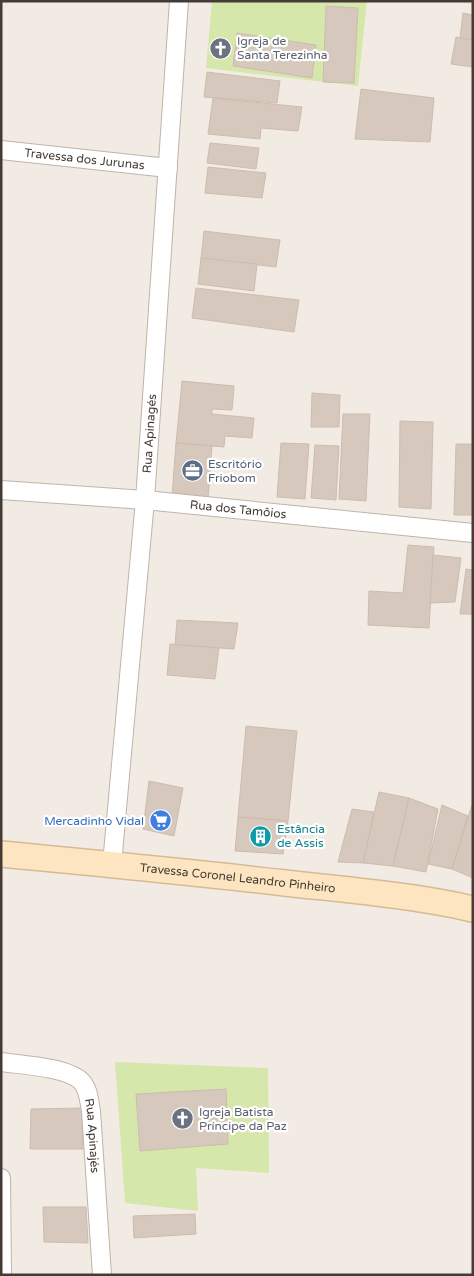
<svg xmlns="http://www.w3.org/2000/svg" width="474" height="1276" viewBox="0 0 474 1276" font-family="'Varela Round',sans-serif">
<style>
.green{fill:#d6e7ac}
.building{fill:#d6c8bc;stroke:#cebcad}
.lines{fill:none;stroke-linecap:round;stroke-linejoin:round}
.street-casing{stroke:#c0b4aa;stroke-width:20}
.secondary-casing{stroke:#d5ba96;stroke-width:28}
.street{stroke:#fff;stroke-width:18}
.secondary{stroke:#fee5c2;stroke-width:25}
.labels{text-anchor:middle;stroke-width:4.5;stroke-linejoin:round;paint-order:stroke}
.worship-label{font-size:12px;fill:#5b616d;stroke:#fff;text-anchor:start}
.street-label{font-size:12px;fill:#443b34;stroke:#fff}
.service-label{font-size:12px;fill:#4e5e75;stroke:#fff;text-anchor:start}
.shop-label{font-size:12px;fill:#366cbe;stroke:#fff;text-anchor:end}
.culture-label{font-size:12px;fill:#0d838f;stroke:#fff;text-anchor:start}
</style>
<rect width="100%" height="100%" fill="#f2ebe4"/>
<!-- green -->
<g class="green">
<path d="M212,1H367L358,86L206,68Z"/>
<path d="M115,1062L268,1068L269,1173L196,1168L198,1211L125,1203Z"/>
</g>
<!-- building -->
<g class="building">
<path d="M326,6L358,8L354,83L323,82Z"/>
<path d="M463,13L473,15V41L460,38Z"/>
<path d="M237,33L316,45L312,78L233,66Z"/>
<path d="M456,37L473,40V67L451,64Z"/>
<path d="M207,72L280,81L277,103L204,97Z"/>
<path d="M361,89L434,98L430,142L355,139Z"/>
<path d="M213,98L302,107L298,131L261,128L260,139L208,134Z"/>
<path d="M210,143L259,148L256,169L207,163Z"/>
<path d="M208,167L266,173L262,198L205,193Z"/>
<path d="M204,231L280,240L276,267L201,258Z"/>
<path d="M201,258L257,264L254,291L198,284Z"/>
<path d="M196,288L299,300L294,332L192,318Z"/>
<path d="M182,381L234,386L232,410L212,409V414L254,418L252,438L225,436L224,447L176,443Z"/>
<path d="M312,393L340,395L339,427H311Z"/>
<path d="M343,414H370L366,501L339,499Z"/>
<path d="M400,421L433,422L431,509L399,507Z"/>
<path d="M176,443L212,446L208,500L172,496Z"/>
<path d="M281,443L309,444L305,499L277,497Z"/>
<path d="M456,444H473V515H454Z"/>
<path d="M315,445L339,446L336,500L311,498Z"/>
<path d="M408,545L434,547L429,628L368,625L369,591L403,593Z"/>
<path d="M433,555L461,558L455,602L430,603Z"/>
<path d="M466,569L473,570V614H460Z"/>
<path d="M177,620L238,623L234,649L175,645Z"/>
<path d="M170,644L219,648L215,679L167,675Z"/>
<path d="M246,726L297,731L288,821L238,817Z"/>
<path d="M149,781L183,788L174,836L143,829Z"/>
<path d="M379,792L409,798L393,866L363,863Z"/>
<path d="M409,798L438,809L426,872L393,866Z"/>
<path d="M442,805L468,816L452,869L428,864Z"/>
<path d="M472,805H473V878L452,869Z"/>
<path d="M352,809L374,812L363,863L338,862Z"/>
<path d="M238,817L288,821L283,854L235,851Z"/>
<path d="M226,1089L228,1144L140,1151L136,1094Z"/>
<path d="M82,1108L83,1149H30L31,1109Z"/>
<path d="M43,1207H86L88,1243L44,1242Z"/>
<path d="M195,1214L196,1234L134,1238L133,1216Z"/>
</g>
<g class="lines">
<defs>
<g id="street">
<path id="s1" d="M1,150L168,168"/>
<path id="s2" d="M1,490L145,500L473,533"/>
<path id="s3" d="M112,864L145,500L179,1"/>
<path id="s4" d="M1,1062C22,1065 66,1067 81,1081C89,1089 89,1101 91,1111L102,1275"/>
<path d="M1,1178L2,1275"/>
</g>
<g id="secondary">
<path id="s5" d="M1,854C96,863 190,872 285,883C347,890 411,895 473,909"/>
</g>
</defs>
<!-- street casing -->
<use href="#street" class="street-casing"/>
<!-- secondary casing -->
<use href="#secondary" class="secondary-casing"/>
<!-- street -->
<use href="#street" class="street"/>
<!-- secondary -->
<use href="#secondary" class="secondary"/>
</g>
<!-- icons -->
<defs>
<symbol id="church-disc" viewBox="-11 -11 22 22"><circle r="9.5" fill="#6b7280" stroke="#fff"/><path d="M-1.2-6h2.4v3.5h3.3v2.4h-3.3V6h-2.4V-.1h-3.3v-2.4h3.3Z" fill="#fff"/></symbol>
<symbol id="office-disc" viewBox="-11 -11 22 22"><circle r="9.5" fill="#5c6f8a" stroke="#fff"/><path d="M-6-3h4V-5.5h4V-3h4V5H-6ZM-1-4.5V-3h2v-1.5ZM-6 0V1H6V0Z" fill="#fff"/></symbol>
<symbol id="supermarket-disc" viewBox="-11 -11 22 22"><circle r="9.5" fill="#3f7fe0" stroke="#fff"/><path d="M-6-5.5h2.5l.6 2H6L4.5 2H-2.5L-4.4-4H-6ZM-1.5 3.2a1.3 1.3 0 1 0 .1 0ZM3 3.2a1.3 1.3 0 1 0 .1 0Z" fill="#fff"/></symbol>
<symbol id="building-disc" viewBox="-11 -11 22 22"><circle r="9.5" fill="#0f9aa8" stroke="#fff"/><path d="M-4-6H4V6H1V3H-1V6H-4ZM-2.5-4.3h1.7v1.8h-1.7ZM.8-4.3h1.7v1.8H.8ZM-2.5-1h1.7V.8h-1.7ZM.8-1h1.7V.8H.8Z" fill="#fff"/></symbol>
</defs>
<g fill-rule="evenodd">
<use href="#church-disc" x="208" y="36" width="25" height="25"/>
<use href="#office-disc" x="180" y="458" width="25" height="25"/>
<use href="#supermarket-disc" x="148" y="808" width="25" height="25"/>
<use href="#building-disc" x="248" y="824" width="25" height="25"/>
<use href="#church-disc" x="170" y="1106" width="25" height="25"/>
</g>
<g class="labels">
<!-- worship labels -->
<g class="worship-label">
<text x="237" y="45">Igreja de<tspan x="237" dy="14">Santa Terezinha</tspan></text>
<text x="199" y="1116">Igreja Batista<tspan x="199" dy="14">Príncipe da Paz</tspan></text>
</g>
<!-- street labels -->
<g class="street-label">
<text dy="4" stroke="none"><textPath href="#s1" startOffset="84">Travessa dos Jurunas</textPath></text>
<text dy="4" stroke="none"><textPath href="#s3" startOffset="432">Rua Apinagés</textPath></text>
<text dy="4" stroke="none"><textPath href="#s2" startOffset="238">Rua dos Tamôios</textPath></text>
<text dy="4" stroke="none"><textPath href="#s5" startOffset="238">Travessa Coronel Leandro Pinheiro</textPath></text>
<text dy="4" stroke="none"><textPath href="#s4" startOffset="140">Rua Apinajés</textPath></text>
</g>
<!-- service labels -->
<g class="service-label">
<text x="208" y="468">Escritório<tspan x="208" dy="14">Friobom</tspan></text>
</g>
<!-- shop labels -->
<g class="shop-label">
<text x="144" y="825">Mercadinho Vidal</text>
</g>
<!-- culture labels -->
<g class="culture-label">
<text x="277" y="833">Estância<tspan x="277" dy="14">de Assis</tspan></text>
</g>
</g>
<!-- border -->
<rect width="474" height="1276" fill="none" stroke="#443b34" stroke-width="5"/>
</svg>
